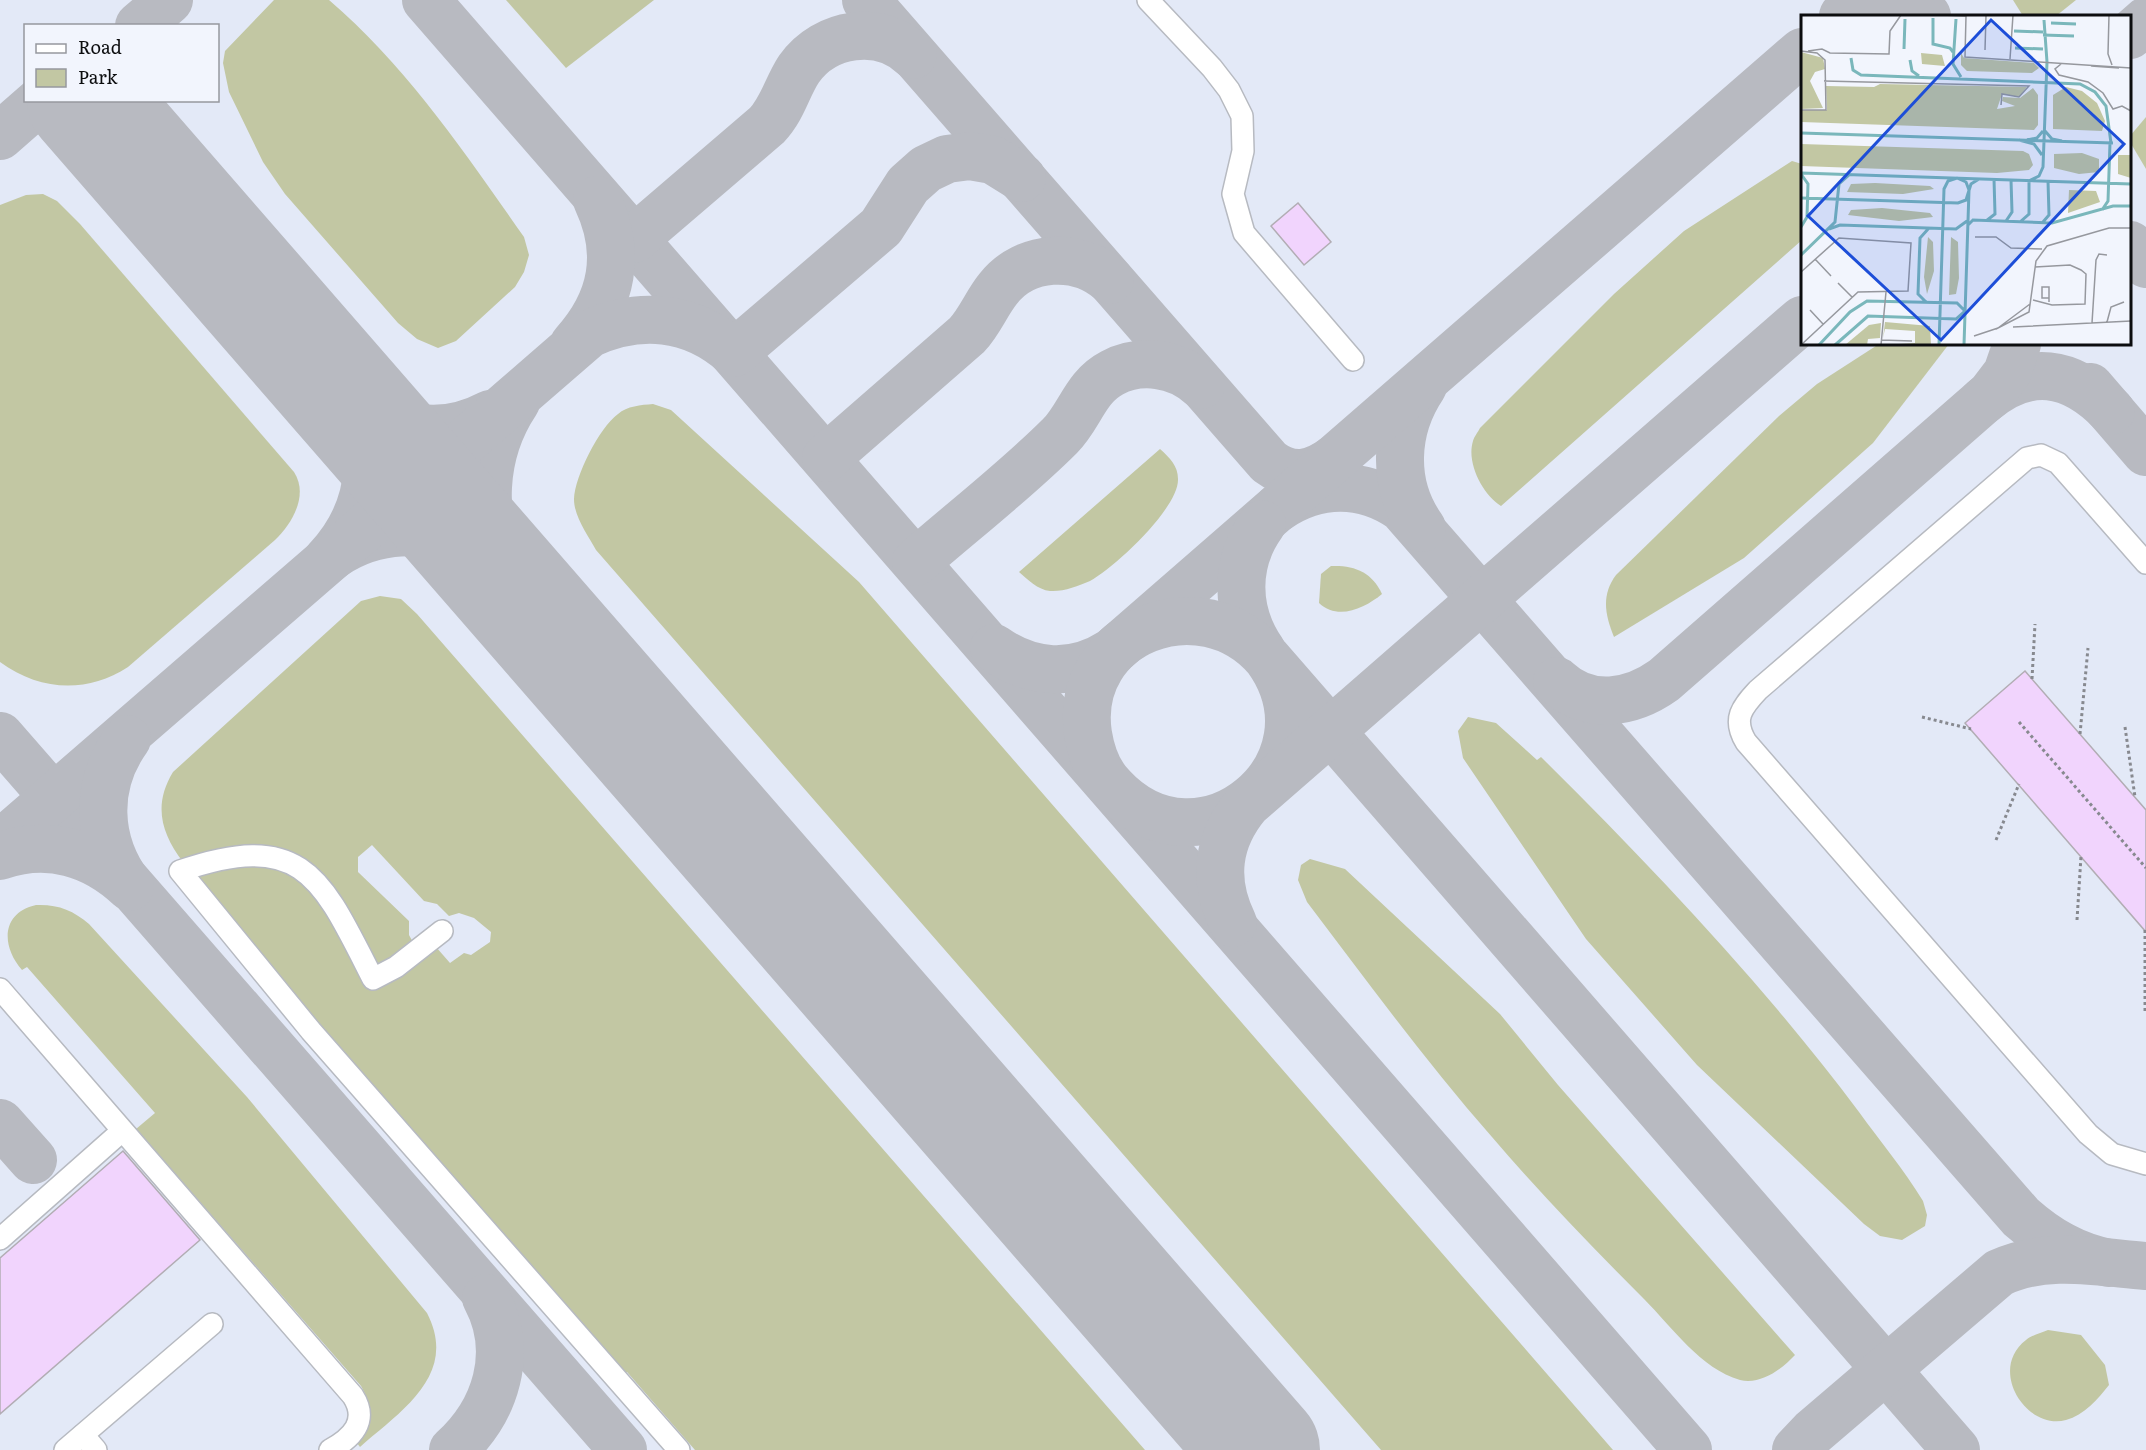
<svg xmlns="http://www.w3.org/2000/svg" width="2146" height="1450" viewBox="0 0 2146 1450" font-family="Literata,serif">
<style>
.built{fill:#e3e9f7;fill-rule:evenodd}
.green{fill:#c2c7a3}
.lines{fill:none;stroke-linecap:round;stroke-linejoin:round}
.taxiway{stroke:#b8bac1;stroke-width:48}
.runway{stroke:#b8bac1;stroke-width:118}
.building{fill:#f1d4fd;stroke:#b2adb4;stroke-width:1.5}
.minor-casing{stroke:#b7bac1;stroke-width:24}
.path{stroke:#87898f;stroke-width:3;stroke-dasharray:3 3;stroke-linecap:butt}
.minor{stroke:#fff;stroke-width:21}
.inset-river{fill:none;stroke:#7ab7bb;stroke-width:3}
.inset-road{fill:none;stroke:#96989e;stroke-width:1.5}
.view{fill:#1d4ed8;fill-opacity:0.15;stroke:#1d4ed8;stroke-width:3}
.inset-edge{fill:none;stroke:#0c0d0f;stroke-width:3}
</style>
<rect width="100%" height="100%" fill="#f2f5fd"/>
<!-- built -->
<path class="built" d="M0,0H2146V1450H0ZM1802,16H2130V344H1802ZM26,26H218V100H26Z"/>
<!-- green -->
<g class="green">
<path d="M274,0H329C407,67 465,153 524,237L529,255L524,272L515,287L456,341L438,348L417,339L398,323L285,194L263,162L229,92L223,63L225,51Z"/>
<path d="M506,0H654L566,68Z"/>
<path d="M2013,0H2076L2056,16H2023Z"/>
<path d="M2146,117V169L2130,142V136Z"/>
<path d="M1792,161L1802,164V240L1501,506C1483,495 1466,463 1473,441C1474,437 1478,432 1480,428L1614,294L1684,231Z"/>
<path d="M43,194L57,201L80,224L294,472C309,495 292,524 275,540L128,667C86,694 40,691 0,662V205L26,195Z"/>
<path d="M1879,344H1949L1873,443L1744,558L1614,637C1605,615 1601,595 1616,575L1779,416L1817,384Z"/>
<path d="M653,404L671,410L859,582L1613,1450H1381L596,550C588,535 574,517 574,499C575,476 599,428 618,414C627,406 641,405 653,404Z"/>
<path d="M1160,449C1170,458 1178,466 1178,479C1179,508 1114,568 1090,581C1078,586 1063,592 1050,591C1038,590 1027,579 1019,572Z"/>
<path d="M1331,566C1354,565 1372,572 1382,594C1365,608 1338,621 1319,603L1321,574Z"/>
<path d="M380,596L401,599L417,614L1145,1450H695L627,1372L623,1374L331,1041L195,877C207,865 222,865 238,863C319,852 341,928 371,987C384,980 427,948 436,947L450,963L464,953L471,955L490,942L491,932L474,918L459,913L449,916L437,904L424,901L372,845L358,857V872L409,921V935L415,946C405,961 383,972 368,958C362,952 359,941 355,934C341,907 325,873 296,859C261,842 219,856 183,862C161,833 153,805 173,772L361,601Z"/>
<path d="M1468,717L1496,723L1537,760L1541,757C1654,869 1764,985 1859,1112C1880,1141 1904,1170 1923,1201L1927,1215L1925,1226L1902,1240L1880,1236L1864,1224L1697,1065L1586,939L1463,758L1458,731Z"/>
<path d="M1310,859L1345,869L1500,1014L1558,1085L1795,1355C1782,1369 1761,1385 1740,1380C1701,1369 1672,1327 1644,1299C1592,1247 1540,1193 1492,1137C1426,1062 1367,981 1307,902L1298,880L1301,865Z"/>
<path d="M36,905C57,904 73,910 89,924L247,1097L427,1313C459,1375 401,1411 360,1447L357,1443C372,1425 373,1407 361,1386L136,1129L155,1113L27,967L22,970C1,946 1,913 36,905Z"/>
<path d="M2048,1330L2081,1335L2105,1365L2109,1385C2098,1399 2084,1415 2066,1420C2027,1431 1987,1370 2026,1340C2032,1335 2041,1333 2048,1330Z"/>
</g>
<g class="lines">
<!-- taxiway -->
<g class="taxiway">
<path d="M426,0L1688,1450"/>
<path d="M866,0L1269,462C1292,479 1312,475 1334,459"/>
<path d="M1843,16C1868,0 1902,0 1927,16"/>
<path d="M139,26L169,0"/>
<path d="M2130,35L2146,21"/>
<path d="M0,136L41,100"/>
<path d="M634,239L767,125C783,108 787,87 799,69C825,32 880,24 913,55"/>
<path d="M2130,245L2146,264"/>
<path d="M574,344C613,301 622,253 597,200"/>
<path d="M325,376C336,391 349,406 357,422C380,470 361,524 327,560C364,531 419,522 461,546C478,555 493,571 507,584"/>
<path d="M338,384C382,426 433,444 490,414"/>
<path d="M2090,387L2146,452"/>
<path d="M1983,401C2028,363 2071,370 2111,411"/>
<path d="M516,402C482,453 478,520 508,573C520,594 536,614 550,634"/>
<path d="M826,458L967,335C980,321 986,304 998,289C1025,254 1078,252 1110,280"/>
<path d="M1278,508C1318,481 1363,481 1402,508L2021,1217C2047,1240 2074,1256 2109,1263"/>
<path d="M1422,528C1391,485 1394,429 1423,386"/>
<path d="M916,562C964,520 1015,481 1060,436C1080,416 1085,387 1112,373C1140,358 1177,363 1201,385"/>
<path d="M994,648C1031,674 1073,677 1112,652L1802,52"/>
<path d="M1262,651C1235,612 1234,563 1262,524"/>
<path d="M1267,658C1344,764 1201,883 1112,787C1098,773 1091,753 1088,734C1073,631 1201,582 1267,658L1956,1450"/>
<path d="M1557,681C1589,711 1632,703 1664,680L1991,394L2007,373L2017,344"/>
<path d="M0,736L623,1450"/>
<path d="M0,844L589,334C639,311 691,315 734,353L881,227L908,185L926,169L947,159L970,156L993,160L1022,178"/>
<path d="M0,856C48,839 94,853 130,887C96,842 94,785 127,739"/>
<path d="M1233,923C1212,880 1217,840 1247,804L1802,320"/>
<path d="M0,1123L33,1160"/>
<path d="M453,1450C496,1411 515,1352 486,1298"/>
<path d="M1796,1450L1813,1432L1999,1273C2045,1251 2097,1262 2146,1266"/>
</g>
<!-- runway -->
<path class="runway" d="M86,100L1261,1450"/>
</g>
<!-- building -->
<g class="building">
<path d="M1298,203L1331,242L1304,265L1271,226Z"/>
<path d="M2025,671L2146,810V932L1965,723Z"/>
<path d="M123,1151L200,1240L0,1414V1258Z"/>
</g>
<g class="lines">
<defs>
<g id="minor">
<path d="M1148,0L1212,68L1229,90L1242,116L1243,151L1233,194L1244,233L1353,360"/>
<path d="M2146,563L2058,463L2041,455L2027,458L1758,690C1742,707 1732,719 1746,742L2088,1134L2112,1154L2146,1164"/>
<path d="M442,931L396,967L373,979C322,879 304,828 180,871L311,1031L679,1450"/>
<path d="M0,989L353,1396C369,1421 352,1438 330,1450"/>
<path d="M0,1239L122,1131"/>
<path d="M83,1435L96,1450"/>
<path d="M65,1450L212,1324"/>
</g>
</defs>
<!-- minor casing -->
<use href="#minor" class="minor-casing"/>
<!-- path -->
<g class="path">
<path d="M2032,679L2035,624"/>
<path d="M1922,717L1971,729"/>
<path d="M2019,722L2146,868"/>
<path d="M2125,727L2135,797"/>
<path d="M2080,734L2088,648"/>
<path d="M1996,840L2019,784"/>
<path d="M2077,920L2081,856"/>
<path d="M2145,930V1011"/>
</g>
<!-- minor -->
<use href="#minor" class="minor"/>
</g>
<!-- overview -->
<g transform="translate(1801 15)">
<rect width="330" height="330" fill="#f2f5fd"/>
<path d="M0,37L22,43L24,54L14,57L9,66L22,93L0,94ZM120,38L141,40L144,51L121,49ZM160,38L163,43L233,48L238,53L231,58L166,56L160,50ZM79,69L226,72L218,82L201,79L196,94L214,91L201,86L202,82L219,83L232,73L237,80V110L233,115L0,107V95H26L25,71L73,72ZM265,72L281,76L296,88L304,106L301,116L252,114V80ZM0,129L222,136L228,139L232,150L228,155L196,158L0,151ZM281,138L298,144V157L278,159L253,153V139ZM317,140H330V163L317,159ZM74,168L129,171L133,174L102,179L46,177L50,169ZM268,175L295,176L299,187L267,198ZM81,193L129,198L132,202L98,206L47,200L50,195ZM127,222L132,227L133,256L126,279L123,262ZM150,222L157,227L158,263L155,279L148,280ZM84,307L129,311L130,330H82L114,328V316L84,314L82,323ZM80,308L79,323L67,324L66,330H44L68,310Z" fill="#c2c7a3"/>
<path class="inset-river" d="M132,3V29L149,33L152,37M155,4L152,49L160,62M250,8L275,9M213,16L242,17M242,20L273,21M214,33L242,34M103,34L104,4M50,43L52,55L60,60L279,69L294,77L305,91L310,128M109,45L111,56L118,61M244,116L251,124L261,126M0,118L312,128M218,125L233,129L241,140M226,125L236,123L242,116M0,158L330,169M0,159L7,169L6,202L0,212M0,183L157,188L165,185L170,169L178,164M301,195L307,186L309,128M185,206L194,199L193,164M205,206L211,197L210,165M219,207L228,199V166L238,161L242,152L246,47L243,5M242,207L248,200L247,166M167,210L172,205L251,208L312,191H330M28,214L39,210L155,214L166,206M0,240L34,207L38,169L48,160M125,287L117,279L119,223L128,213M18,330L49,297L66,286L156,288L164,296M34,330L67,301L155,304L164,296M138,330L143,174L147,166L156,163L165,167L168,175L163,330"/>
<path class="inset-road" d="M140,0L165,1L164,42L330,53M308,0L307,39L311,50M184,35L185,0M0,36L16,38L24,45L25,95H0M7,36L21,34L29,38L88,39L89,16L100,0M209,44L212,0M260,49L254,54L258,60L287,67L302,78L312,94L321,91L330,96M290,51L318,53M23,66L228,71L218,82L201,79L200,90M174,222H195L210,233L241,234M14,244L30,261M0,257L38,223L110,228L107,276L57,277L0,330M37,268L51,282M232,285L251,290L284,289L285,259L280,255L269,250L234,252M248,287V272H241V283H248M9,295L22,309M306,307L310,292L323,287M291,308L295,245L298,239L306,240M212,312L330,306M197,313L229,289M195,314L228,297L235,246L246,231L308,213H330M173,321L197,313M80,325L111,326M80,330L85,277"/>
<path class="view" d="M190,5L323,129L140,325L7,201Z"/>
<rect width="330" height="330" class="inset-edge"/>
</g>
<!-- legend -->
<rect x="24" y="24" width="195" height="78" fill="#f2f5fd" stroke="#96989e" stroke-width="1.5"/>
<rect x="36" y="44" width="30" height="9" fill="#ffffff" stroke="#96989e" stroke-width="1.5"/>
<text x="78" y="54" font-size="18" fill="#0c0d0f">Road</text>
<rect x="36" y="69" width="30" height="18" fill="#c2c7a3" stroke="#96989e" stroke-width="1.5"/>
<text x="78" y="84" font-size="18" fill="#0c0d0f">Park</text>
</svg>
